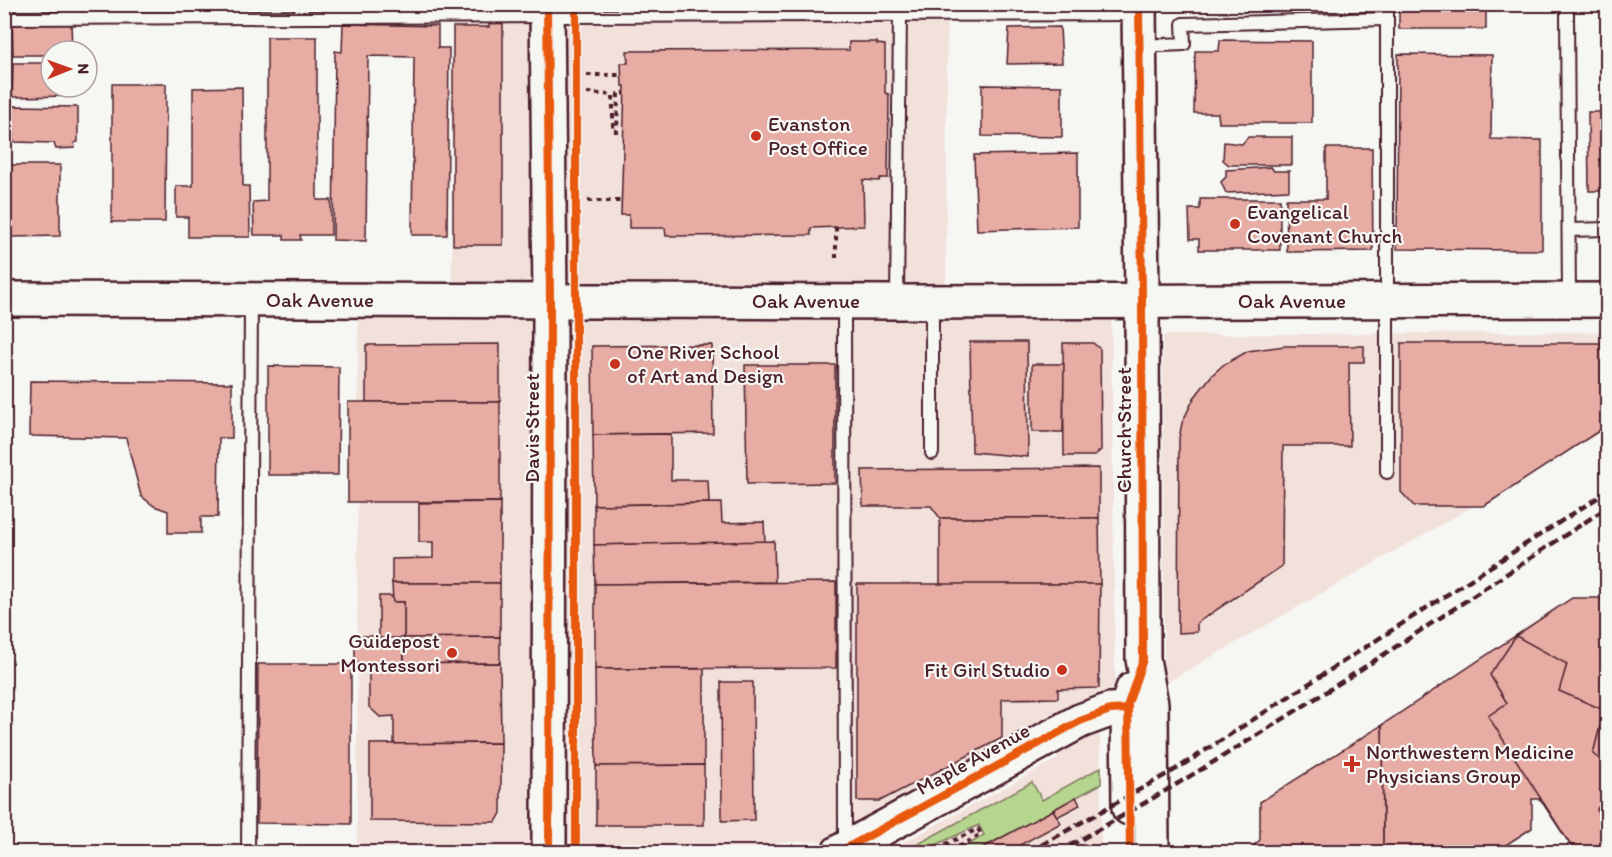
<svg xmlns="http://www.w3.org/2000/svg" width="1612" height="857" viewBox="0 0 1612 857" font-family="Itim,sans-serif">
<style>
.built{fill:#f2e0db}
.green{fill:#b6d58f;stroke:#807a5d;stroke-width:1.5}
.building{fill:#e7aca4;stroke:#4a1f2b;stroke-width:1.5}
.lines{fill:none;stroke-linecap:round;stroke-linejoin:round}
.lane-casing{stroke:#4a1f2b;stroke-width:16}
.secondary-casing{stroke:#4a1f2b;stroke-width:38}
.path{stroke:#4a1f2b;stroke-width:4;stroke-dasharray:4.5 4.5;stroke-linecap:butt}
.lane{stroke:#f6f6f2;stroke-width:12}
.secondary{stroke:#f6f6f2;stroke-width:33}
.rail{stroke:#4a1f2b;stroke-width:4.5;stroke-dasharray:9 4.5;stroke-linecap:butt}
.cycleway-casing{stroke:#f6f6f2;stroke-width:11}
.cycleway{stroke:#e8590c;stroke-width:8}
.poi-dot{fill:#c8321e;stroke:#f6f6f2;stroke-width:2}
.labels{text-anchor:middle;stroke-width:4.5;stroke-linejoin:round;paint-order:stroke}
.poi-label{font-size:21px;fill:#4a1f2b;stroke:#f6f6f2;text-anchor:start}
.street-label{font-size:21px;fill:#4a1f2b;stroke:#f6f6f2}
</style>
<rect width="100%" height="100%" fill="#f6f6f2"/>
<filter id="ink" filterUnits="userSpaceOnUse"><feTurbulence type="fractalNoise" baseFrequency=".0167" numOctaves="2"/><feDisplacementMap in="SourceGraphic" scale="12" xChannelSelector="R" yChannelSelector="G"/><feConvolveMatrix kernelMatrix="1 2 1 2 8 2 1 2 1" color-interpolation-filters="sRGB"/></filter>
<g filter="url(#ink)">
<!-- built -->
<g class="built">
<path d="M947,10L946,298L1111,295L1115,683L1109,692L857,829L829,841L781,842V852H357L358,296H452L453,12Z"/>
<path d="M1607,332V429L1164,684L1163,335Z"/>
<path d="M1100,729L1101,852H886L1057,759L1061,748Z"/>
</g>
<!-- green -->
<path class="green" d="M1101,767V784L975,852H957L984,835L979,825L920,852H903L1032,782L1042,800Z"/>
<!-- building -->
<g class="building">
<rect x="1197" y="4" width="63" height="2"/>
<path d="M1399,4H1493V8L1486,9V29H1399Z"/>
<path d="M71,22L72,51H51V55H13L12,23Z"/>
<path d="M489,22H503V245H453V27H489Z"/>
<path d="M343,24L438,26V48H449L447,235H412L414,57L368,56L366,241L333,240L335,51L342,52Z"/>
<path d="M1060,27L1062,63L1007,64L1009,28Z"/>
<path d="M267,37H317V200H331V235H300L301,240H284V235H254L253,202L267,201Z"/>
<path d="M1220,40L1312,41V123H1219L1218,113H1194L1195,51H1219Z"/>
<path d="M849,42H877V44L885,45V93L889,94L888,178H880L879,181L863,180L864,226L811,228V235L666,236L665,228H629V215H621L625,86H622L621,63H628L627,51L849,50Z"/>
<path d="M1398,54L1492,55L1491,139L1542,140V250L1397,249Z"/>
<path d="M13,63H51V87H73V96L12,97Z"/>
<path d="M112,84H166L165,222H112Z"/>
<path d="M982,85L1062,86V137L982,136Z"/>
<path d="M242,87L243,186H249L250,237H188V217H176V186H193V88Z"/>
<path d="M13,106L78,107V142L74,143L75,148L56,149L54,143L13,142Z"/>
<path d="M1588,112H1608V191H1589Z"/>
<path d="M1248,137H1292V165H1229L1223,160L1224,142L1242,144Z"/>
<path d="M1326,148H1372L1373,251L1287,252L1286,199H1326Z"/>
<path d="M1078,153V227L977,230L974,155Z"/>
<path d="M10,165H60V236L10,237Z"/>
<path d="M1271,167L1274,171H1289V190L1226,193L1221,182L1226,177V170Z"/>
<path d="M1200,199H1280V250H1199V239H1190L1189,209H1200Z"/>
<path d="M970,342H1027L1028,457L972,452Z"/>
<path d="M1063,343H1093L1100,349L1101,450L1094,456H1064Z"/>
<path d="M1401,343H1608V425L1484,506H1414L1401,492Z"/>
<path d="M500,344V402H366V345Z"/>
<path d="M712,345L713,433L593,435L592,346Z"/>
<path d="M1285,346H1364V362H1349L1350,446H1283L1282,566L1197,623V632L1178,633L1179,438L1182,423L1194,398L1212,375L1223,365L1248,351Z"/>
<path d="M1032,364H1064L1063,432H1032Z"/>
<path d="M745,365H835V483L747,484Z"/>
<path d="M268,366L339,367L338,475H268Z"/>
<path d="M30,381L232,383V438H219L218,517H201V533H168V511L154,506L141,496L126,438L29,436Z"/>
<rect x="348" y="402" width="152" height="100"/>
<path d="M671,434V480H708L709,503L594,505L593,435Z"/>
<path d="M1099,468V518H940L931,506H863L862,470Z"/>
<path d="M500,502V583H392V559L433,558V542H419V503Z"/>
<path d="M721,503L722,523L764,522L765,542L594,545V505Z"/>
<path d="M940,518H1099L1100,584L940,585Z"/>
<path d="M774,541L775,582L595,584L594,545Z"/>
<path d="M836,582V668L595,669V584Z"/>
<path d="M392,583H500V637L404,638V602H393Z"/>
<path d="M857,584H1100L1099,688L1058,689V698L1002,699V738L880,801H857Z"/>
<path d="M379,596H392L393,602H404V638H379Z"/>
<path d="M1572,598H1608V852H1575L1540,799H1532V828L1495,852H1383L1382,725Z"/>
<path d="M355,636H374V642L404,643V664L355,663Z"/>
<path d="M1516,636L1567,664L1559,691L1604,710L1593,754L1608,766V795L1597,809L1608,852H1575L1488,716L1507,703L1490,675Z"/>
<path d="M500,637V663L404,664V638Z"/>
<path d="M500,663L501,743L394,744V716L380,717L369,707V664Z"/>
<path d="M258,664H351V824L257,823Z"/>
<path d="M595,669H704V765L596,766Z"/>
<path d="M721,682H753L754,820L722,821Z"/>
<path d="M1382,725L1383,852H1250L1252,847L1260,840V802Z"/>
<path d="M501,743V813L496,822L370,821V744Z"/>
<path d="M704,765V825H596V766Z"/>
<path d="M1076,797L1080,805L1057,817L1053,810Z"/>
<path d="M1053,810L1061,823L1007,852H975Z"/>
</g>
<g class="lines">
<defs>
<g id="lane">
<path d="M301,4L302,17"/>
<path d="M1387,4V472"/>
<path d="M1567,13L1569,299"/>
<path d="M4,18L1138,14"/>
<path d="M1140,46L1184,44L1183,24L1387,19"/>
<path d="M1569,230L1608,229"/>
<path d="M897,300L900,15"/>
<path d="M844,302L845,845"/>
<path d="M932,453V303"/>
<path d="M248,852L251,301"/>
</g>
<g id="secondary">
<path d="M547,4L550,300L549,852"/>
<path d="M1139,4L1142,300L1143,659L1151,704L1152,852"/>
<path d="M4,299L897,302L1608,300"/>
<path d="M1129,808L1128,704L1133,689"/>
<path d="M839,852L1080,721L1110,710L1128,709"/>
</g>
</defs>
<!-- lane casing -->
<use href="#lane" class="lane-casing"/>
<!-- secondary casing -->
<use href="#secondary" class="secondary-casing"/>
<!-- path -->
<g class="path">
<path d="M587,75H621"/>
<path d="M587,93L613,95V131H617L618,94L625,93"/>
<path d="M588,201H623"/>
<path d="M836,227V258"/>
<path d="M929,852L978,829L981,834L951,852"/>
</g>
<!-- lane -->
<use href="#lane" class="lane"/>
<!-- secondary -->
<use href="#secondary" class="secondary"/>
<!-- rail -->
<g class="rail">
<path d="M1029,852L1178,768L1608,491"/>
<path d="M1058,852C1248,748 1427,626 1608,507"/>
</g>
<defs>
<g id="cycleway">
<path d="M547,4L550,300L549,852"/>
<path d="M576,4V852"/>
<path d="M839,852L1080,721L1110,710L1128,709"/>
<path d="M1130,852L1128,704L1143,659L1142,300L1139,4"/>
</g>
</defs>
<!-- cycleway casing -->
<use href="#cycleway" class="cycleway-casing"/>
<!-- cycleway -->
<use href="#cycleway" class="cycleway"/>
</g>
</g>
<!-- markers -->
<g class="poi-dot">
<circle cx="756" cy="136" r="6"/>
<circle cx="1235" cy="224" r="6"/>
<circle cx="615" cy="364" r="6"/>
<circle cx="452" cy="653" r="6"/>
<circle cx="1062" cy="670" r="6"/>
<path d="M1349 755h6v6h6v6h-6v6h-6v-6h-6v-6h6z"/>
</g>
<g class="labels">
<!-- poi labels -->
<g class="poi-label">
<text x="768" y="131">Evanston<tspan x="768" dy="24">Post Office</tspan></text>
<text x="1247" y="219">Evangelical<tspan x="1247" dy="24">Covenant Church</tspan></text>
<text x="627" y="359">One River School<tspan x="627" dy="24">of Art and Design</tspan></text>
<text x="440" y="648" text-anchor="end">Guidepost<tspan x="440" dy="24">Montessori</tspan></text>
<text x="1050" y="677" text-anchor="end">Fit Girl Studio</text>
<text x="1366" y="759">Northwestern Medicine<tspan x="1366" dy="24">Physicians Group</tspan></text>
</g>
<!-- street labels -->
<g class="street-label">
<text x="320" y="307">Oak Avenue</text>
<text x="806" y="308">Oak Avenue</text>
<text x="1292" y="308">Oak Avenue</text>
<text transform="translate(532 428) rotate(-90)" y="7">Davis Street</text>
<text transform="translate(1124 430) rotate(-90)" y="7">Church Street</text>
<text transform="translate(973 759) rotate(-29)" y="7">Maple Avenue</text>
</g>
</g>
<!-- margin -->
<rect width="1612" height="857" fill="none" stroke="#f6f6f2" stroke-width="24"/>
<rect x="12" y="12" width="1588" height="833" fill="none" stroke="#4a1f2b" stroke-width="2" filter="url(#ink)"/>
<!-- north arrow -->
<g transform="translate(69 69) rotate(89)"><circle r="28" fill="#f6f6f2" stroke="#b1a0a2" stroke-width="1.5"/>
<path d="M0-4.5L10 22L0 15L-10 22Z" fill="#c8321e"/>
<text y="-9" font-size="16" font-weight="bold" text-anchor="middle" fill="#4a1f2b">N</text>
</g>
</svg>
